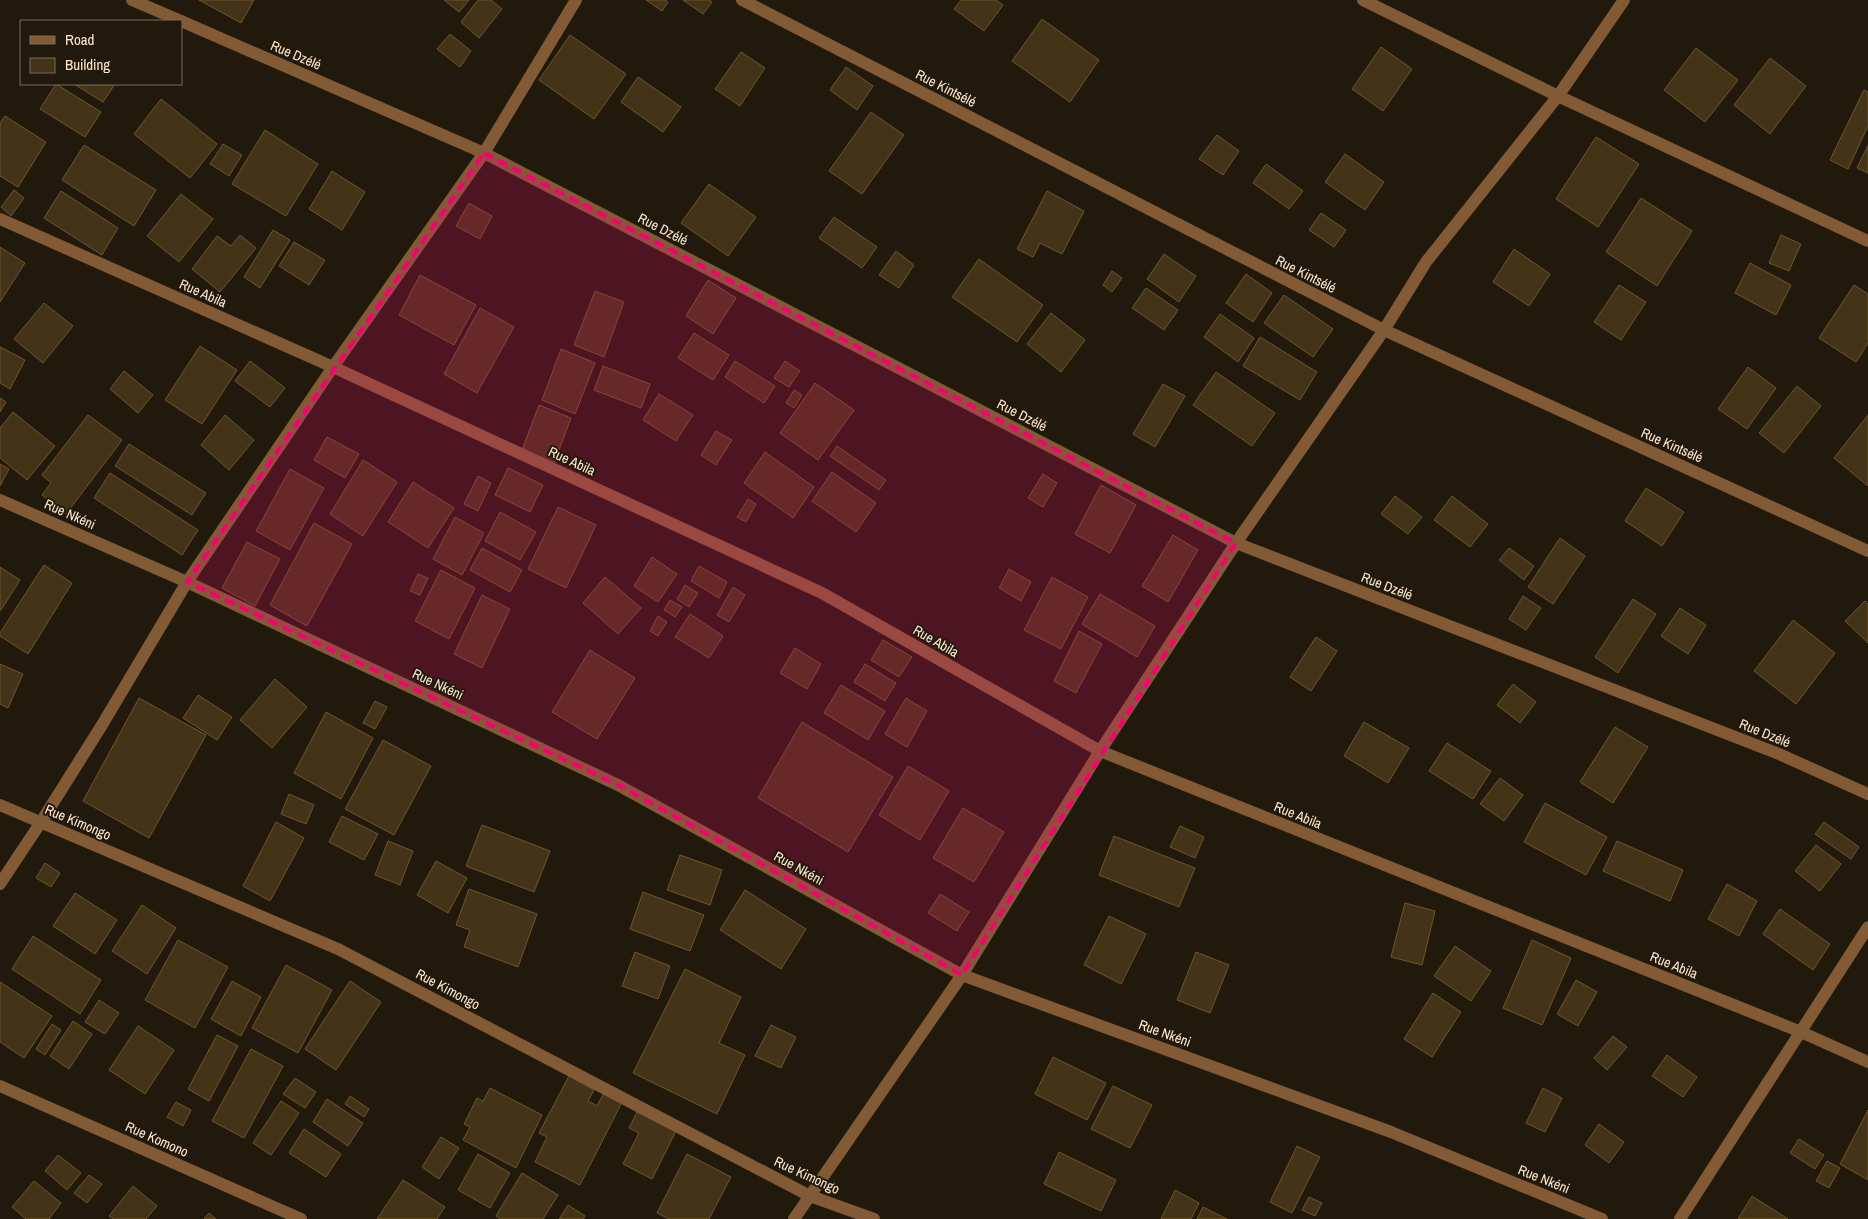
<svg xmlns="http://www.w3.org/2000/svg" width="1868" height="1219" viewBox="0 0 1868 1219" font-family="'Archivo Narrow',sans-serif">
<style>
.building{fill:#433318;stroke:#705629}
.lines{fill:none;stroke-linecap:round;stroke-linejoin:round}
.minor{stroke:#825a36;stroke-width:12}
.marked{fill:#f80074;fill-opacity:0.2;stroke:#f80074;stroke-width:4;stroke-dasharray:10 6;stroke-linejoin:round}
.labels{text-anchor:middle;stroke-width:4;stroke-linejoin:round;paint-order:stroke}
.street-label{font-size:14px;fill:#ffe8cd;stroke:#22190d}
</style>
<rect width="100%" height="100%" fill="#22190d"/>
<!-- building -->
<g class="building">
<path d="M199,0H254L241,23Z"/>
<path d="M444,0H469L459,12Z"/>
<path d="M478,0H491L502,9L479,38L461,22Z"/>
<path d="M646,0H664L668,2L662,11Z"/>
<path d="M683,0H709L712,2L703,14Z"/>
<path d="M961,0H996L1003,5L984,31L954,9Z"/>
<path d="M1042,19L1099,60L1070,102L1012,61Z"/>
<path d="M450,34L471,51L460,67L437,49Z"/>
<path d="M570,35L626,74L594,119L539,80Z"/>
<path d="M1381,47L1412,69L1383,111L1352,89Z"/>
<path d="M1696,48L1738,80L1705,122L1664,90Z"/>
<path d="M741,52L765,68L740,106L715,89Z"/>
<path d="M1770,58L1806,86L1770,134L1734,105Z"/>
<path d="M846,67L873,86L857,110L830,90Z"/>
<path d="M638,77L681,107L663,132L621,102Z"/>
<path d="M56,84L101,112L85,137L40,109Z"/>
<path d="M74,84H115L103,102Z"/>
<path d="M1864,90L1868,92V126L1848,169L1830,160Z"/>
<path d="M161,99L217,144L190,178L134,134Z"/>
<path d="M871,112L904,135L862,194L829,171Z"/>
<path d="M5,116L46,142L18,187L0,176V123Z"/>
<path d="M265,130L318,164L286,216L232,184Z"/>
<path d="M1217,135L1239,151L1223,175L1199,159Z"/>
<path d="M1596,137L1639,164L1598,227L1556,199Z"/>
<path d="M223,144L242,155L229,176L210,164Z"/>
<path d="M84,145L156,190L134,226L62,180Z"/>
<path d="M1868,145V173L1857,168Z"/>
<path d="M1345,154L1384,182L1365,210L1325,182Z"/>
<path d="M1266,164L1303,191L1289,209L1253,183Z"/>
<path d="M332,171L365,192L342,230L309,209Z"/>
<path d="M709,184L756,217L728,256L681,223Z"/>
<path d="M14,190L24,198L11,216L1,207Z"/>
<path d="M61,191L118,228L102,255L44,218Z"/>
<path d="M1047,191L1084,211L1062,254L1040,243L1033,257L1017,249Z"/>
<path d="M181,194L213,219L179,262L147,236Z"/>
<path d="M1641,198L1692,231L1657,286L1606,252Z"/>
<path d="M469,203L492,216L480,239L456,226Z"/>
<path d="M1321,213L1346,230L1334,247L1309,230Z"/>
<path d="M834,217L877,247L862,268L819,238Z"/>
<path d="M273,230L290,240L260,288L244,277Z"/>
<path d="M240,235L256,248L220,292L192,269L217,236L231,246Z"/>
<path d="M1781,235L1801,244L1789,271L1769,263Z"/>
<path d="M294,242L325,260L309,285L279,266Z"/>
<path d="M0,247L25,263L0,302Z"/>
<path d="M1514,249L1550,274L1529,306L1493,282Z"/>
<path d="M896,251L914,265L899,288L879,275Z"/>
<path d="M1164,254L1196,276L1179,302L1147,279Z"/>
<path d="M979,259L1043,305L1017,342L952,297Z"/>
<path d="M1750,263L1791,285L1776,315L1735,293Z"/>
<path d="M1112,271L1122,278L1112,292L1103,285Z"/>
<path d="M1246,274L1272,293L1253,322L1226,303Z"/>
<path d="M420,275L476,305L454,345L399,315Z"/>
<path d="M708,280L736,298L713,334L686,316Z"/>
<path d="M1619,285L1646,302L1621,340L1594,322Z"/>
<path d="M1854,285L1868,294V343L1856,362L1819,338Z"/>
<path d="M1146,288L1178,310L1164,330L1132,308Z"/>
<path d="M595,291L624,302L604,357L574,345Z"/>
<path d="M1284,295L1333,329L1313,357L1264,323Z"/>
<path d="M44,303L73,326L43,363L14,339Z"/>
<path d="M480,308L514,327L477,393L444,374Z"/>
<path d="M1051,313L1085,340L1061,372L1027,344Z"/>
<path d="M1220,314L1254,338L1238,362L1204,337Z"/>
<path d="M694,333L729,355L713,380L678,358Z"/>
<path d="M1260,337L1317,372L1300,400L1243,366Z"/>
<path d="M200,346L237,370L202,424L165,400Z"/>
<path d="M0,347L25,360L10,389L0,383Z"/>
<path d="M561,349L595,363L575,414L542,400Z"/>
<path d="M250,361L285,388L270,407L235,381Z"/>
<path d="M735,361L775,386L764,403L725,377Z"/>
<path d="M785,361L800,371L789,387L774,378Z"/>
<path d="M603,366L650,384L641,408L594,390Z"/>
<path d="M1748,367L1776,388L1747,429L1718,409Z"/>
<path d="M124,371L153,395L138,413L110,389Z"/>
<path d="M1216,372L1275,413L1252,446L1193,405Z"/>
<path d="M815,383L854,410L818,460L780,433Z"/>
<path d="M1163,384L1185,396L1155,447L1133,434Z"/>
<path d="M1797,386L1821,406L1784,453L1759,433Z"/>
<path d="M794,390L802,395L794,408L786,403Z"/>
<path d="M659,394L693,415L676,441L643,420Z"/>
<path d="M0,398L6,402L0,412Z"/>
<path d="M539,405L571,418L554,463L522,450Z"/>
<path d="M13,412L55,446L27,480L0,458V428Z"/>
<path d="M88,415L122,440L66,514L42,495L51,483L42,475Z"/>
<path d="M225,415L254,440L229,470L201,445Z"/>
<path d="M1868,415V486L1834,458Z"/>
<path d="M716,431L732,440L716,465L701,455Z"/>
<path d="M327,437L359,454L345,478L314,460Z"/>
<path d="M129,444L206,493L192,515L115,466Z"/>
<path d="M837,446L886,480L879,490L830,456Z"/>
<path d="M765,452L814,487L793,518L744,483Z"/>
<path d="M363,460L397,482L363,536L330,514Z"/>
<path d="M0,464L9,469L0,486Z"/>
<path d="M508,468L543,485L530,512L495,495Z"/>
<path d="M290,469L324,488L290,550L256,531Z"/>
<path d="M832,472L876,503L856,532L812,501Z"/>
<path d="M110,473L198,530L182,555L94,498Z"/>
<path d="M1043,474L1057,483L1043,507L1028,498Z"/>
<path d="M478,476L491,483L478,511L464,504Z"/>
<path d="M413,482L454,508L428,548L388,522Z"/>
<path d="M1101,485L1136,505L1110,553L1075,534Z"/>
<path d="M1646,488L1684,512L1662,546L1625,521Z"/>
<path d="M1395,496L1422,517L1408,534L1381,514Z"/>
<path d="M1452,496L1488,524L1470,547L1434,520Z"/>
<path d="M748,499L756,504L746,522L737,517Z"/>
<path d="M558,507L596,525L566,588L528,569Z"/>
<path d="M500,512L536,532L520,560L485,541Z"/>
<path d="M455,517L484,533L462,575L433,559Z"/>
<path d="M314,523L352,544L307,626L270,605Z"/>
<path d="M1173,535L1198,550L1168,602L1142,586Z"/>
<path d="M1560,538L1585,556L1553,604L1528,587Z"/>
<path d="M247,542L280,559L255,606L222,588Z"/>
<path d="M482,548L522,570L510,592L470,570Z"/>
<path d="M1509,548L1534,566L1524,580L1499,560Z"/>
<path d="M652,557L677,574L658,602L634,586Z"/>
<path d="M44,565L72,583L28,654L0,636V633Z"/>
<path d="M699,566L727,582L719,598L691,581Z"/>
<path d="M0,567L20,580L1,610H0Z"/>
<path d="M1009,569L1031,582L1021,601L999,588Z"/>
<path d="M441,570L475,588L449,639L415,621Z"/>
<path d="M418,574L428,578L420,595L410,591Z"/>
<path d="M605,577L641,608L618,634L583,603Z"/>
<path d="M1052,577L1088,597L1061,649L1024,630Z"/>
<path d="M685,585L698,593L689,607L677,599Z"/>
<path d="M733,587L745,595L729,622L717,615Z"/>
<path d="M1100,594L1155,626L1137,657L1082,624Z"/>
<path d="M482,595L510,609L482,668L454,654Z"/>
<path d="M1523,596L1541,608L1526,630L1509,619Z"/>
<path d="M1633,599L1656,614L1618,673L1595,657Z"/>
<path d="M670,600L682,607L675,617L664,610Z"/>
<path d="M1865,601L1868,604V643L1845,621Z"/>
<path d="M1680,608L1706,625L1688,654L1661,636Z"/>
<path d="M690,614L723,636L709,658L675,637Z"/>
<path d="M658,616L667,622L658,636L650,631Z"/>
<path d="M1793,620L1835,653L1796,704L1754,671Z"/>
<path d="M1079,631L1102,644L1076,693L1054,681Z"/>
<path d="M1316,637L1337,651L1311,691L1290,677Z"/>
<path d="M883,640L912,657L899,677L871,660Z"/>
<path d="M795,648L821,664L807,689L780,673Z"/>
<path d="M590,650L635,678L597,739L552,712Z"/>
<path d="M0,664L23,674L8,708L0,704Z"/>
<path d="M865,664L896,683L885,701L854,682Z"/>
<path d="M275,679L307,707L272,748L240,720Z"/>
<path d="M1513,684L1536,702L1520,723L1497,705Z"/>
<path d="M841,685L885,711L868,740L824,713Z"/>
<path d="M198,695L232,717L217,740L183,718Z"/>
<path d="M139,698L206,735L149,838L83,801Z"/>
<path d="M906,698L927,711L907,747L885,734Z"/>
<path d="M375,701L387,707L375,729L363,723Z"/>
<path d="M326,712L373,738L341,799L294,773Z"/>
<path d="M802,722L893,777L848,852L758,798Z"/>
<path d="M1364,722L1409,748L1388,783L1344,756Z"/>
<path d="M1615,727L1648,747L1613,803L1580,782Z"/>
<path d="M383,740L431,766L394,835L345,809Z"/>
<path d="M1447,743L1491,771L1473,799L1429,771Z"/>
<path d="M908,766L949,791L920,840L879,815Z"/>
<path d="M1500,778L1523,795L1504,821L1480,804Z"/>
<path d="M289,794L314,805L306,824L281,814Z"/>
<path d="M1545,803L1607,837L1586,875L1524,842Z"/>
<path d="M963,808L1004,832L974,882L933,858Z"/>
<path d="M342,816L378,834L364,860L329,842Z"/>
<path d="M276,822L304,838L270,901L243,886Z"/>
<path d="M1824,822L1859,847L1851,859L1815,834Z"/>
<path d="M482,825L550,851L534,892L466,866Z"/>
<path d="M1180,826L1204,837L1195,858L1170,847Z"/>
<path d="M1114,836L1195,868L1179,907L1099,875Z"/>
<path d="M388,841L413,851L400,885L375,875Z"/>
<path d="M1617,841L1683,870L1670,901L1603,871Z"/>
<path d="M1816,845L1841,864L1820,891L1795,871Z"/>
<path d="M680,855L722,870L710,905L667,890Z"/>
<path d="M436,861L467,878L448,913L417,895Z"/>
<path d="M45,863L60,873L51,887L36,878Z"/>
<path d="M1727,884L1757,901L1739,936L1708,919Z"/>
<path d="M469,889L537,914L518,967L464,947L470,930L456,925Z"/>
<path d="M745,890L806,929L781,969L720,930Z"/>
<path d="M643,892L704,915L690,951L630,929Z"/>
<path d="M75,893L117,920L95,954L53,926Z"/>
<path d="M940,894L969,912L957,931L928,913Z"/>
<path d="M1405,903L1435,911L1422,965L1391,957Z"/>
<path d="M142,905L176,928L147,974L112,951Z"/>
<path d="M1780,909L1830,944L1813,970L1763,934Z"/>
<path d="M1109,916L1146,934L1121,984L1084,965Z"/>
<path d="M33,936L101,980L80,1014L12,969Z"/>
<path d="M178,940L228,967L195,1028L145,1000Z"/>
<path d="M1532,940L1571,958L1542,1025L1503,1008Z"/>
<path d="M1455,946L1491,971L1471,1001L1434,976Z"/>
<path d="M635,952L670,966L658,999L622,986Z"/>
<path d="M1196,952L1229,965L1210,1013L1177,1000Z"/>
<path d="M286,965L332,990L298,1053L252,1028Z"/>
<path d="M685,969L741,997L719,1043L745,1055L717,1114L633,1073Z"/>
<path d="M1576,980L1597,992L1578,1026L1557,1014Z"/>
<path d="M232,981L261,997L241,1036L211,1019Z"/>
<path d="M350,981L381,1002L336,1070L305,1049Z"/>
<path d="M0,982L52,1016L24,1058L0,1042Z"/>
<path d="M1433,993L1461,1012L1432,1057L1404,1039Z"/>
<path d="M99,1000L119,1013L105,1034L85,1022Z"/>
<path d="M73,1021L92,1034L69,1069L50,1056Z"/>
<path d="M52,1024L61,1030L45,1055L36,1049Z"/>
<path d="M771,1025L796,1037L781,1068L755,1056Z"/>
<path d="M138,1026L174,1050L145,1094L109,1070Z"/>
<path d="M217,1035L238,1046L209,1101L188,1089Z"/>
<path d="M1613,1036L1627,1047L1607,1070L1594,1058Z"/>
<path d="M251,1049L283,1066L244,1138L212,1121Z"/>
<path d="M1667,1055L1697,1077L1683,1097L1652,1076Z"/>
<path d="M1053,1057L1106,1083L1087,1120L1035,1094Z"/>
<path d="M569,1076L594,1090L588,1101L597,1106L604,1093L622,1102L580,1185L535,1162L547,1137L539,1133Z"/>
<path d="M295,1078L316,1092L305,1108L283,1094Z"/>
<path d="M1113,1086L1152,1105L1130,1148L1091,1129Z"/>
<path d="M490,1088L542,1115L516,1168L463,1140L470,1127L464,1124L477,1098L483,1101Z"/>
<path d="M1543,1088L1562,1098L1545,1132L1526,1123Z"/>
<path d="M350,1096L369,1109L364,1117L345,1104Z"/>
<path d="M327,1099L363,1123L348,1146L313,1122Z"/>
<path d="M281,1101L299,1113L271,1155L253,1143Z"/>
<path d="M176,1102L191,1110L183,1126L167,1117Z"/>
<path d="M1868,1110V1180L1840,1164Z"/>
<path d="M637,1112L676,1131L652,1179L623,1164L639,1133L629,1128Z"/>
<path d="M1599,1124L1624,1142L1609,1163L1585,1145Z"/>
<path d="M304,1129L341,1154L326,1177L289,1153Z"/>
<path d="M441,1137L459,1148L439,1179L422,1167Z"/>
<path d="M1799,1139L1824,1155L1815,1169L1790,1153Z"/>
<path d="M1297,1146L1320,1157L1292,1213L1270,1202Z"/>
<path d="M1059,1152L1116,1180L1101,1211L1044,1184Z"/>
<path d="M478,1154L510,1173L490,1208L458,1190Z"/>
<path d="M687,1154L731,1177L709,1219H669L657,1213Z"/>
<path d="M58,1155L81,1173L67,1190L45,1171Z"/>
<path d="M1827,1161L1840,1168L1829,1188L1816,1181Z"/>
<path d="M522,1173L558,1195L543,1219H500L496,1216Z"/>
<path d="M89,1175L102,1184L87,1203L74,1193Z"/>
<path d="M403,1180L445,1207L437,1219H377Z"/>
<path d="M34,1181L61,1203L49,1219H26L12,1207Z"/>
<path d="M133,1186L157,1206L146,1219H113L109,1216Z"/>
<path d="M1175,1190L1199,1203L1191,1219H1161Z"/>
<path d="M1752,1196L1788,1219H1738Z"/>
<path d="M1309,1197L1322,1203L1315,1216L1302,1210Z"/>
<path d="M568,1205L585,1216L583,1219H559Z"/>
<path d="M1203,1207L1227,1219H1197Z"/>
<path d="M209,1213L216,1219H204Z"/>
</g>
<g class="lines">
<!-- minor -->
<g class="minor">
<path d="M132,0L181,21"/>
<path d="M742,0L1384,330L1868,551"/>
<path d="M1363,0L1558,96L1868,241"/>
<path d="M181,21L484,153L1236,543L1779,754L1868,794"/>
<path d="M0,219L333,367L822,593L1100,751L1801,1032L1868,1062"/>
<path d="M0,500L187,582L618,785L962,975L1391,1132L1602,1219"/>
<path d="M0,805L338,949L810,1196L874,1219"/>
<path d="M0,884L41,822L102,725L187,582L333,367L484,153L576,0"/>
<path d="M0,1086L301,1219"/>
<path d="M794,1219L962,975L1100,751L1236,543L1384,330L1426,262L1558,96L1624,0"/>
<path d="M1680,1219L1868,927"/>
</g>
</g>
<!-- marked area -->
<path class="marked" d="M484,153L1236,543L962,975L618,785L187,582Z"/>
<g class="labels">
<!-- street labels -->
<g class="street-label">
<text transform="translate(296 55) rotate(23)" y="5">Rue Dzélé</text>
<text transform="translate(946 88) rotate(27)" y="5">Rue Kintsélé</text>
<text transform="translate(663 229) rotate(27)" y="5">Rue Dzélé</text>
<text transform="translate(1306 274) rotate(27)" y="5">Rue Kintsélé</text>
<text transform="translate(203 293) rotate(24)" y="5">Rue Abila</text>
<text transform="translate(1022 415) rotate(27)" y="5">Rue Dzélé</text>
<text transform="translate(1672 445) rotate(24)" y="5">Rue Kintsélé</text>
<text transform="translate(572 461) rotate(25)" y="5">Rue Abila</text>
<text transform="translate(70 514) rotate(24)" y="5">Rue Nkéni</text>
<text transform="translate(1387 586) rotate(21)" y="5">Rue Dzélé</text>
<text transform="translate(936 641) rotate(30)" y="5">Rue Abila</text>
<text transform="translate(438 684) rotate(25)" y="5">Rue Nkéni</text>
<text transform="translate(1765 733) rotate(22)" y="5">Rue Dzélé</text>
<text transform="translate(1298 815) rotate(22)" y="5">Rue Abila</text>
<text transform="translate(78 822) rotate(23)" y="5">Rue Kimongo</text>
<text transform="translate(799 868) rotate(29)" y="5">Rue Nkéni</text>
<text transform="translate(1674 965) rotate(22)" y="5">Rue Abila</text>
<text transform="translate(448 989) rotate(28)" y="5">Rue Kimongo</text>
<text transform="translate(1165 1033) rotate(20)" y="5">Rue Nkéni</text>
<text transform="translate(157 1139) rotate(24)" y="5">Rue Komono</text>
<text transform="translate(807 1175) rotate(25)" y="5">Rue Kimongo</text>
<text transform="translate(1544 1179) rotate(22)" y="5">Rue Nkéni</text>
</g>
</g>
<!-- legend -->
<rect x="20" y="20" width="162" height="65" fill="#22190d" stroke="#7a6c5a"/>
<rect x="30" y="36" width="25" height="8" fill="#825a36" stroke="#7a6c5a"/>
<text x="65" y="45" font-size="15" fill="#ffe8cd">Road</text>
<rect x="30" y="58" width="25" height="15" fill="#433318" stroke="#7a6c5a"/>
<text x="65" y="70" font-size="15" fill="#ffe8cd">Building</text>
</svg>
